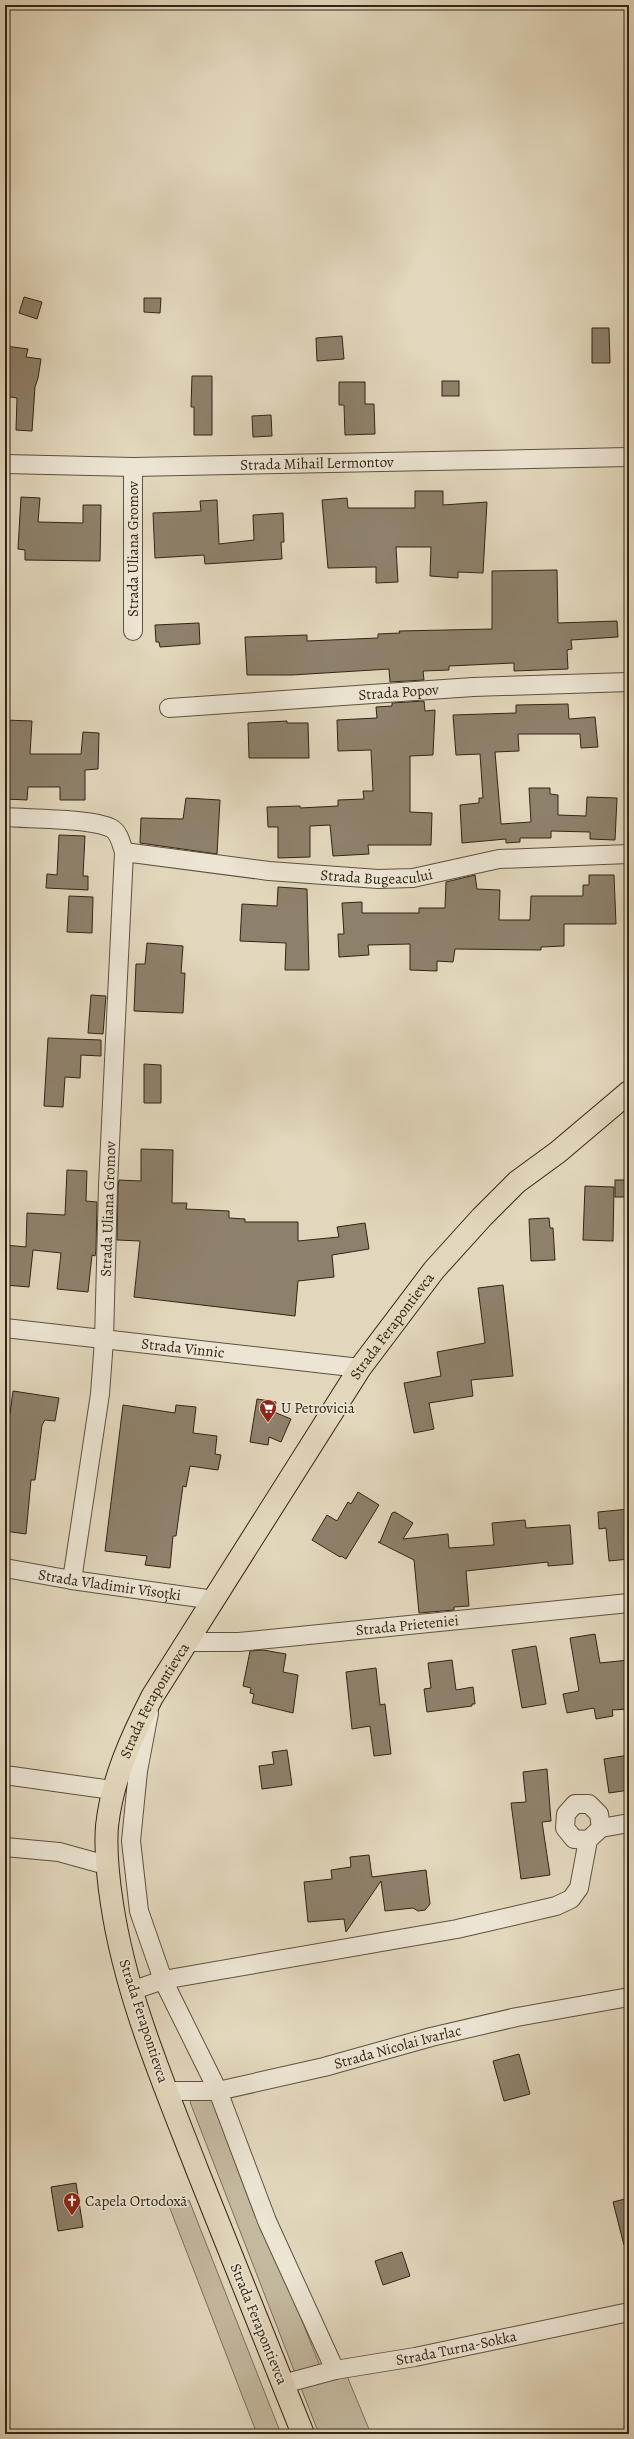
<svg xmlns="http://www.w3.org/2000/svg" width="634" height="2439" viewBox="0 0 634 2439" font-family="Alegreya,serif">
<style>
.green{fill:#c4b99f;stroke:#7c6e5a}
.building{fill:#8e816b;stroke:#332414}
.lines{fill:none;stroke-linecap:round;stroke-linejoin:round}
.minor-casing{stroke:#5f513e;stroke-width:20}
.major-casing{stroke:#332414;stroke-width:24}
.minor{stroke:#ece5d3;stroke-width:18}
.major{stroke:#e2d7bc;stroke-width:22}
.labels{text-anchor:middle;stroke-width:3.5;stroke-linejoin:round;paint-order:stroke}
.street-label{font-size:15px;fill:#332414;stroke:#ece5d3}
.poi-label{font-size:15px;fill:#332414;stroke:#ece5d3;text-anchor:start}
</style>
<rect width="100%" height="100%" fill="#e2d7bc"/>
<filter id="stains"><feTurbulence type="fractalNoise" baseFrequency=".005" numOctaves="4"/><feColorMatrix values="0 0 0 0 .2 0 0 0 0 .09 0 0 0 0 .02 0 0 0 .5 -.17"/></filter>
<radialGradient id="worn" r=".72"><stop offset=".6" stop-color="#630" stop-opacity="0"/><stop offset="1" stop-color="#630" stop-opacity=".3"/></radialGradient>
<!-- green -->
<g class="green">
<path d="M212,2095L320,2366L295,2373L190,2102L194,2098Z"/>
<path d="M189,2200L281,2434H257L169,2206Z"/>
<path d="M347,2376L371,2434H319L301,2388L313,2382Z"/>
</g>
<!-- building -->
<g class="building">
<path d="M24,297L42,302L37,319L19,313Z"/>
<path d="M144,298H161L160,313L144,312Z"/>
<path d="M592,328H609L610,363H592Z"/>
<path d="M342,336L344,359L317,361L316,338Z"/>
<path d="M5,346L28,349L26,357L41,359L38,378L35,387L32,431L16,430L17,398L5,396Z"/>
<path d="M192,376H212V435H194V407H191Z"/>
<rect x="442" y="381" width="17" height="15"/>
<path d="M339,382H365V404H374L375,434L345,435L344,405H339Z"/>
<path d="M271,415L272,436L253,437L252,416Z"/>
<path d="M415,491H443V505L487,502L483,573L458,572V578L430,576L431,547H396L398,582L376,583V567L328,568L322,500L347,498L348,508H415Z"/>
<path d="M21,497L40,498L38,522L83,523V505H101L100,561L25,560V550L18,549Z"/>
<path d="M217,500L219,544L254,540L253,515L283,513L284,542H281L282,559L205,564L204,555L155,558L153,513L201,511L200,501Z"/>
<path d="M557,570L558,623L617,621L618,637L571,640L572,649L567,650L568,669L514,671V663L449,666V670L423,671L424,680L390,682L389,669L292,675H247L245,637L307,635V641L378,638V634L400,633L399,631L492,629V571Z"/>
<path d="M199,623L200,644L160,647L159,642H156L155,625Z"/>
<path d="M424,701L425,711L435,710L433,755L410,756V812L432,813L431,845H368L369,854L333,856L330,825L310,826V857L278,858V827H268L267,807L300,806V808L338,806V800L364,799L363,791H373L371,750L338,751L337,720L377,718L376,707L392,706V703Z"/>
<path d="M568,704L569,719L595,717L598,747L581,748L580,734H518L519,751L495,752L501,824L531,822L529,788H550V794L558,795V815L586,816L587,797L617,798L615,840L590,839V832L551,831V838H520V842L506,843V839L462,843L460,805L479,803V798H483L480,754L456,755L453,715L516,713V705Z"/>
<path d="M5,720L32,721L30,754H81L83,732L99,733L98,769L85,770V800H60V787H28L27,800L5,799Z"/>
<path d="M287,721V723H308L309,758H249L248,723Z"/>
<path d="M186,798L220,800L217,854L140,843L141,818L183,819Z"/>
<path d="M59,835L85,836L83,876H88V890L46,888L47,874L57,875Z"/>
<path d="M475,875L477,889L500,890L499,920H530L531,896H583V885H589V875H614L616,924H564V946L541,947V950L455,949L453,962L437,961V971L410,970V944L368,945L369,955L339,957L338,934H344L342,903L362,902V913H419V908H445L446,882Z"/>
<path d="M278,887L307,889L309,970H285L286,943L240,941L242,904L277,906Z"/>
<path d="M69,896L93,897L92,933L67,932Z"/>
<path d="M147,943L183,946L181,973H185L183,1013L134,1011L136,964H145Z"/>
<path d="M91,995L106,996L103,1034L88,1033Z"/>
<path d="M48,1038L101,1040V1056L81,1055L80,1078L65,1077L63,1107L44,1106Z"/>
<path d="M144,1064L161,1065V1103H144Z"/>
<path d="M141,1149L173,1150L172,1203H187L186,1209L229,1211V1218L245,1219V1222H298V1241L339,1237L337,1227L365,1223L369,1249L332,1255L334,1277L298,1281L295,1316L134,1297L140,1241L117,1240L118,1187L119,1180L141,1181Z"/>
<path d="M67,1170L87,1171L86,1201L97,1202L96,1250L95,1256L92,1255L88,1292L57,1289L61,1253L33,1250L29,1287L5,1285V1245L26,1247L27,1213L65,1215Z"/>
<rect x="615" y="1180" width="14" height="17"/>
<path d="M585,1186L614,1187L613,1241L583,1240Z"/>
<path d="M549,1218L550,1228H553L555,1260L531,1261L529,1219Z"/>
<path d="M503,1285L513,1376L471,1380L473,1396L429,1403L434,1429L414,1433L404,1383L441,1376L437,1352L485,1343L478,1288Z"/>
<path d="M13,1391L59,1398L55,1421L45,1420L42,1425L35,1480H31L26,1534L5,1531V1413L10,1414Z"/>
<path d="M257,1399L276,1402L274,1412L291,1419L281,1442L269,1437L268,1445L250,1442Z"/>
<path d="M123,1405L175,1413L176,1405L196,1407L193,1433L217,1436L215,1454L221,1455L218,1470L190,1466L186,1487L183,1486L176,1536H173L170,1568L145,1565L147,1556L105,1551Z"/>
<path d="M358,1492L379,1505L346,1559L341,1556L340,1557L312,1540L327,1515L337,1521L348,1502L351,1504Z"/>
<path d="M629,1509V1559L609,1561L606,1528L599,1529L598,1512Z"/>
<path d="M395,1512L413,1523L403,1539L448,1534L449,1548L494,1545L492,1523L525,1520L526,1528L570,1525L573,1564L548,1566V1562L466,1571L469,1606L454,1607V1610L419,1613L414,1560L378,1542H380L392,1513Z"/>
<path d="M595,1634L600,1663L629,1660V1709L612,1710L613,1716L596,1719L594,1708L567,1713L563,1694L579,1691L570,1638Z"/>
<path d="M536,1646L546,1704L522,1708L512,1650Z"/>
<path d="M263,1650L286,1654L283,1672L298,1675L293,1713L252,1703L254,1694L250,1693L251,1688L243,1686L250,1651Z"/>
<path d="M452,1660L456,1690L473,1687L475,1704H472V1706L427,1712L424,1689L431,1688L428,1663Z"/>
<path d="M376,1668L380,1705L385,1704L391,1754L374,1756L370,1726L352,1729L346,1672Z"/>
<path d="M287,1750L292,1785L262,1789L259,1766L274,1764L272,1752Z"/>
<path d="M629,1755V1790L609,1793L604,1759Z"/>
<path d="M547,1769L551,1821L542,1822L550,1875L521,1879L511,1803L526,1802L523,1772Z"/>
<path d="M369,1855L372,1877L426,1870L430,1904L425,1910L418,1911L413,1908L385,1911L381,1881L346,1932L344,1919L308,1922L304,1882L332,1879L331,1870L351,1867L350,1857Z"/>
<path d="M519,2054L530,2094L504,2101L493,2061Z"/>
<path d="M76,2183L83,2227L58,2231L51,2187Z"/>
<path d="M629,2198V2244L624,2245L613,2202Z"/>
<path d="M402,2252L410,2276L383,2285L375,2261Z"/>
</g>
<g class="lines">
<defs>
<g id="minor">
<path id="s1" d="M5,464L133,467L629,457"/>
<path d="M133,467V631"/>
<path id="s2" d="M169,708L473,687L629,682"/>
<path d="M5,817C30,819 90,818 111,828C119,832 121,843 124,852L108,1186L104,1340L100,1394L72,1580"/>
<path id="s3" d="M124,852L269,871L378,879L413,878L499,859L629,854"/>
<path id="s4" d="M5,1328L360,1368"/>
<path id="s5" d="M5,1568L72,1580L214,1600"/>
<path id="s6" d="M186,1642H239L629,1603"/>
<path d="M149,1713L138,1771L131,1841L139,1911L163,1980L218,2091L267,2221L335,2370"/>
<path d="M5,1775L112,1790"/>
<path d="M588,1840L574,1839L565,1828L566,1814L575,1804H589L599,1814L601,1828"/>
<path d="M5,1847L59,1852L106,1865"/>
<path d="M131,1991L163,1980L457,1929L556,1906L571,1899L579,1888L588,1840L601,1828L629,1823"/>
<path id="s7" d="M166,2091H218L324,2067L431,2037L517,2017L629,1997"/>
<path id="s8" d="M283,2384L335,2370L415,2357L629,2312"/>
</g>
<g id="major">
<path id="s9" d="M303,2434C268,2347 233,2259 198,2172C164,2084 126,1997 112,1904C108,1878 105,1852 107,1826C112,1780 131,1738 152,1697L360,1368L434,1270L482,1217L517,1182L558,1152L629,1092"/>
</g>
</defs>
<!-- minor casing -->
<use href="#minor" class="minor-casing"/>
<!-- major casing -->
<use href="#major" class="major-casing"/>
<!-- minor -->
<use href="#minor" class="minor"/>
<!-- major -->
<use href="#major" class="major"/>
</g>
<!-- icons -->
<defs>
<symbol id="supermarket-pin" viewBox="-11 -11 22 30"><path d="M0 17L-7.5 6A9.5 9.5 0 1 1 7.5 6Z" fill="#8f2418" stroke="#ece5d3"/><path d="M-6-5.5h2.5l.6 2H6L4.5 2H-2.5L-4.4-4H-6ZM-1.5 3.2a1.3 1.3 0 1 0 .1 0ZM3 3.2a1.3 1.3 0 1 0 .1 0Z" fill="#fff"/></symbol>
<symbol id="church-pin" viewBox="-11 -11 22 30"><path d="M0 17L-7.5 6A9.5 9.5 0 1 1 7.5 6Z" fill="#8f2418" stroke="#ece5d3"/><path d="M-1.2-6h2.4v3.5h3.3v2.4h-3.3V6h-2.4V-.1h-3.3v-2.4h3.3Z" fill="#fff"/></symbol>
</defs>
<g fill-rule="evenodd">
<use href="#supermarket-pin" x="258" y="1398" width="20" height="27"/>
<use href="#church-pin" x="62" y="2191" width="20" height="27"/>
</g>
<g class="labels">
<!-- street labels -->
<g class="street-label">
<text dy="5" stroke="none"><textPath href="#s1" startOffset="312">Strada Mihail Lermontov</textPath></text>
<text transform="translate(133 549) rotate(-90)" y="5">Strada Uliana Gromov</text>
<text dy="5" stroke="none"><textPath href="#s2" startOffset="230">Strada Popov</textPath></text>
<text dy="5" stroke="none"><textPath href="#s3" startOffset="254">Strada Bugeacului</textPath></text>
<text transform="translate(108 1209) rotate(-88)" y="5">Strada Uliana Gromov</text>
<text dy="5" stroke="none"><textPath href="#s9" startOffset="1222">Strada Ferapontievca</textPath></text>
<text dy="5" stroke="none"><textPath href="#s4" startOffset="179">Strada Vinnic</textPath></text>
<text dy="5" stroke="none"><textPath href="#s5" startOffset="106">Strada Vladimir Vîsoțki</textPath></text>
<text dy="5" stroke="none"><textPath href="#s6" startOffset="222">Strada Prieteniei</textPath></text>
<text dy="5" stroke="none"><textPath href="#s9" startOffset="778">Strada Ferapontievca</textPath></text>
<text transform="translate(144 2021) rotate(72)" y="5">Strada Ferapontievca</text>
<text dy="5" stroke="none"><textPath href="#s7" startOffset="237">Strada Nicolai Ivarlac</textPath></text>
<text transform="translate(259 2324) rotate(68)" y="5">Strada Ferapontievca</text>
<text dy="5" stroke="none"><textPath href="#s8" startOffset="177">Strada Turna-Sokka</textPath></text>
</g>
<!-- poi labels -->
<g class="poi-label">
<text x="281" y="1413">U Petrovicia</text>
<text x="85" y="2206">Capela Ortodoxă</text>
</g>
</g>
<!-- margin -->
<rect width="634" height="2439" fill="none" stroke="#e2d7bc" stroke-width="20"/>
<rect x="6" y="6" width="622" height="2427" fill="none" stroke="#332414" stroke-width="2"/>
<rect x="10" y="10" width="614" height="2419" fill="none" stroke="#332414"/>
<rect width="100%" height="100%" filter="url(#stains)"/>
<rect width="100%" height="100%" fill="url(#worn)"/>
</svg>
